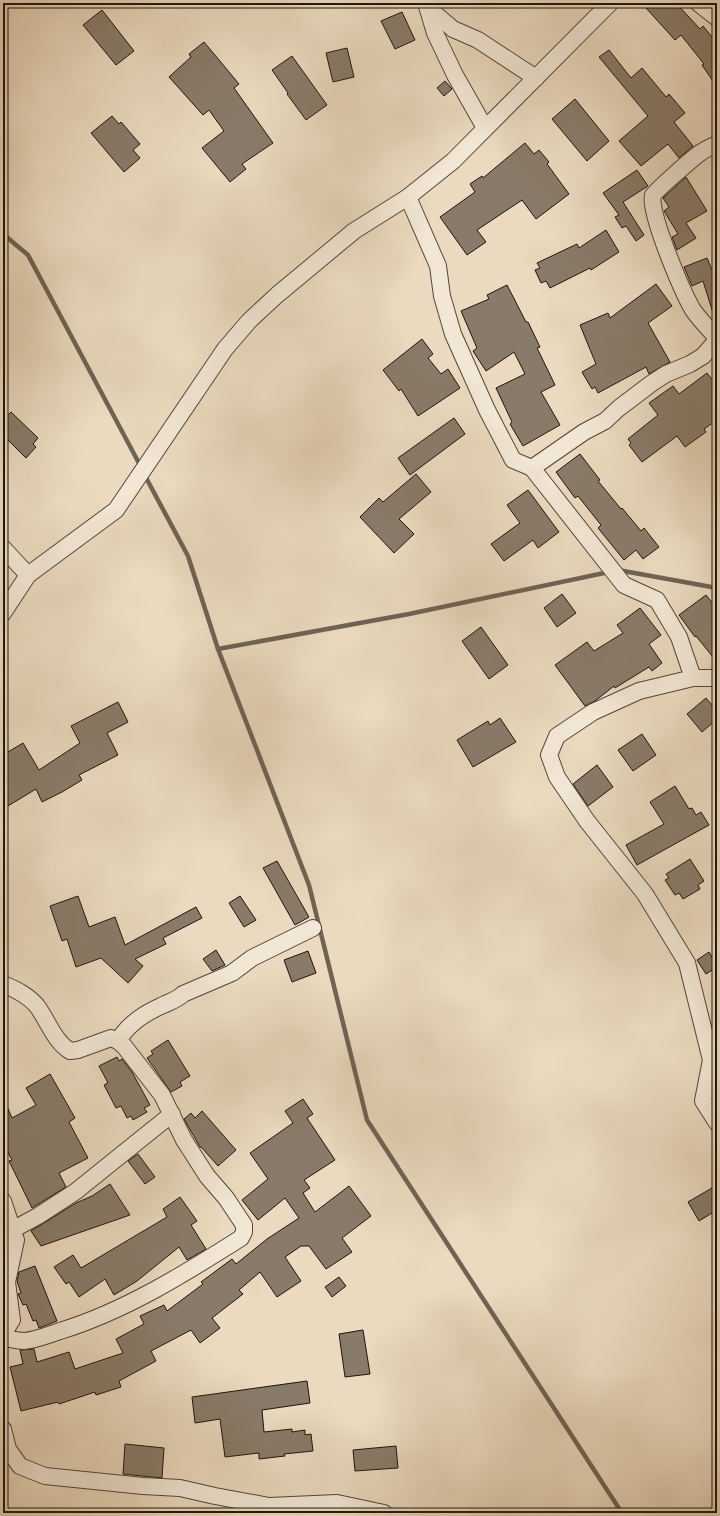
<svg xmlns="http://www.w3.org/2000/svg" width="720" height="1516" viewBox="0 0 720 1516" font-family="Alegreya,serif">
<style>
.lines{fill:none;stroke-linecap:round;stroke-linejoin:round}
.stream{stroke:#6f6354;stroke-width:4.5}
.building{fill:#897b6a;stroke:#1e150e}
.street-casing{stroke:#51463a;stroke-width:18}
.street{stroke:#f2e7d5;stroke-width:16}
</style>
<rect width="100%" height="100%" fill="#ebdabf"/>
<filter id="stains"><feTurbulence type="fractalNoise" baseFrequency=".005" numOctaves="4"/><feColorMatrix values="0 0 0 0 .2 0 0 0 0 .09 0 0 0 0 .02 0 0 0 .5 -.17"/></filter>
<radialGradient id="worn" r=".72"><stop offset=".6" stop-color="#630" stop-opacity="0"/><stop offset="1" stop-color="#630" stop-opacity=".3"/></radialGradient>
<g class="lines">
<!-- stream -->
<g class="stream">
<path d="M3,234L28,255L141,467"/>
<path d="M144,474L188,556L218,649L309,885L367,1120L622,1513"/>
<path d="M618,570L717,588"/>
<path d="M218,649L409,614L609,572"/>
</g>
</g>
<!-- building -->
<g class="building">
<path d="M652,3H676L700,29L703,26L717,43V87L702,65L704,64L681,35L675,40L646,8Z"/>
<path d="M102,10L134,51L116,65L83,25Z"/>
<path d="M402,12L415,40L395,49L381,21Z"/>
<path d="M204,42L239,84L234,88L273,143L242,164L246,169L230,182L202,148L224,131L209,110L203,115L169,77L191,57L189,54Z"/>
<path d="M347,48L354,77L333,82L326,53Z"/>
<path d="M609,50L631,78L642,68L666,97L669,94L685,113L674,122L693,146L679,158L668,144L641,166L619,141L648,116L599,57Z"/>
<path d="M292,56L327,105L306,120L287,94L288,93L272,70Z"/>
<path d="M445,81L452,89L444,96L437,88Z"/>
<path d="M575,99L609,141L587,161L552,119Z"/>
<path d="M112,116L119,124L121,122L140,144L133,150L140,158L124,172L91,133Z"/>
<path d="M525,143L534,154L539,150L549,162L547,164L569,194L536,219L522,200L477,230L486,242L467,255L440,217L475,192L470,184L482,176L483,178Z"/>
<path d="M637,170L648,186L623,202L644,235L636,241L626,226L622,228L615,217L619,215L603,193Z"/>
<path d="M686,177L707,211L686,223L696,238L677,250L672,237L678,234L664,211L669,207L663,198Z"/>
<path d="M606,230L619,252L591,270L590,268L550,288L546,281L541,283L535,270L540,268L537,263L577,244L579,248Z"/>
<path d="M707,258L717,282V316H714L703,281L692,286L684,267Z"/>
<path d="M656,284L672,306L648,323L670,362L649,374L646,367L598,393L595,387L592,389L582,372L596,364L580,325L608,313L610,318Z"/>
<path d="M507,285L526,322H528L540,347L537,348L555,385L541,392L560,425L523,446L510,424L512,422L496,388L525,374L514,352L486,371L473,351L477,348L461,311L489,299L487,295Z"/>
<path d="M422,339L433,354L428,358L441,374L448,369L460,388L418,416L401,389L399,391L383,370Z"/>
<path d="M707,373L717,386V420L704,429L706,432L685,447L677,436L642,462L629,445L631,443L628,439L658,415L649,403L673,386L679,394Z"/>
<path d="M11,412L38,438L33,444L36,447L26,458L3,435V420Z"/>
<path d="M454,418L465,434L410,475L398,458Z"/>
<path d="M580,454L600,480L598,481L621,509L622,508L641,531L644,528L659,547L643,559L636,550L624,560L598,528L601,525L578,496L575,498L556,472Z"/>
<path d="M416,474L431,492L399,519L414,534L394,553L360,517L379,498L383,502Z"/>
<path d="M528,490L559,532L538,548L533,540L504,561L491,544L520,523L507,505Z"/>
<path d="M562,594L576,613L557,627L544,608Z"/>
<path d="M706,595L717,609V662L696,636L695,637L679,615Z"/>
<path d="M640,608L661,635L649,644L662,663L652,671L649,667L615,688L614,686L595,701L585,706L555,665L587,642L594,651L623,633L617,625Z"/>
<path d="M481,627L508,665L489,679L462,641Z"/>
<path d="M706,698L717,711V719L702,732L687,714Z"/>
<path d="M118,702L128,722L107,733L118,755L79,775L82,780L62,792L42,802L36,789L3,809V755L23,743L39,770L80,743L71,726Z"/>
<path d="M500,718L516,742L473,767L457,740L488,721L490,725Z"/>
<path d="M642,734L656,755L633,771L618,750Z"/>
<path d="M597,765L613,787L588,806L573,784Z"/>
<path d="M675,786L689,809L692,808L696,815L701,812L709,825L637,865L626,845L664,824L650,802Z"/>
<path d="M690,859L704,881L698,885L700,889L683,899L679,893L675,895L665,880L669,878L666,874Z"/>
<path d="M277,861L309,917L295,925L263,868Z"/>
<path d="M78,896L89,927L115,917L125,945L196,907L202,918L163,938L166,944L135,959L143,966L128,983L101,958L76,967L67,939L62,941L50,906Z"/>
<path d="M240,896L256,920L244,927L229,903Z"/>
<path d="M216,950L225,965L212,971L203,959Z"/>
<path d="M308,951L316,973L292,982L284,960Z"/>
<path d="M709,952L717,967L706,974L697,960Z"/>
<path d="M168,1040L190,1076L180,1082L182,1086L171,1092L147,1058L153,1054L151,1051Z"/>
<path d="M117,1057L119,1061L122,1059L132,1072L150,1105L144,1108L147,1112L133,1120L131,1116L127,1118L121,1106L116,1108L104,1085L108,1083L99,1066Z"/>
<path d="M50,1074L75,1118L69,1122L88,1158L59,1173L66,1187L32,1208L9,1161L12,1160L3,1143V1097L12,1118L36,1105L26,1088Z"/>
<path d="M303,1099L313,1114L307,1118L335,1160L304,1180L310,1188L303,1193L315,1212L349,1186L371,1216L342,1238L352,1252L326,1269L309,1246H301L285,1257L301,1281L277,1297L260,1272L239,1290L243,1294L212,1318L220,1328L200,1343L191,1330L151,1351L156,1361L119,1381L121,1387L96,1395L95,1392L59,1404L58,1402L21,1411L10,1367L23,1364L20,1350L34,1349L37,1362L69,1352L75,1369L123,1353L116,1339L144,1324L140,1316L164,1305L167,1311L203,1284L201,1282L232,1259L236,1264L267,1239L299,1218L285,1198L258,1220L242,1200L268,1179L250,1153L293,1123L285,1111Z"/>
<path d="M202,1111L236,1150L218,1166L202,1148L200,1147L184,1119L191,1113L195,1118Z"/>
<path d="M138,1154L155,1177L145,1184L128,1161Z"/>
<path d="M110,1184L130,1215L41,1246L31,1231L76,1203L92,1196Z"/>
<path d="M717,1185V1210L699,1221L688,1202Z"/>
<path d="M180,1197L197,1221L191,1225L206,1249L187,1260L179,1247L137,1281L114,1295L105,1279L79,1297L69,1282L66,1284L54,1267L73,1255L81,1268L167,1217L163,1209Z"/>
<path d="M35,1266L57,1321L39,1328L36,1320L33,1321L26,1304L23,1305L18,1294L21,1293L17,1281L19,1272Z"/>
<path d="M339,1277L346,1286L332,1297L325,1287Z"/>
<path d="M363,1330L370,1374L345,1377L339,1334Z"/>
<path d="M307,1381L310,1403L262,1410L264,1432L292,1429V1432L305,1430V1435L311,1434L313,1451L284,1454L285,1456L259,1459V1453L225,1457L220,1419L195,1423L192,1397Z"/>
<path d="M125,1444L164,1448L162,1478L123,1474Z"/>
<path d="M396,1446L398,1468L355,1471L353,1450Z"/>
</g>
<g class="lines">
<defs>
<g id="street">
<path d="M426,3L435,33L455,75L485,128"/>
<path d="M698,3L717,18"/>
<path d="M428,6L433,12L453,29L478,40L536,78"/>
<path d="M717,144C710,147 702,151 696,156C691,160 654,192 653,195C648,212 683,293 693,310C700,320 709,329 717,338"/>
<path d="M408,197L438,266L442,296L453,334L487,410L513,460L532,468"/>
<path d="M3,548L28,575"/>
<path d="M3,613L28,575L116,510L225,349L249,321L277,295L354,231L408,197L453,161L610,3"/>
<path d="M693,678L679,637L657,600L624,585L532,468L584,432L605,421L619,408L652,383L666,374L690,364L703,356L717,340"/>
<path d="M717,678H693L639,691L593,712L557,736L549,755L557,777L587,821L645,894L687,963L711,1060L703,1101L717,1123"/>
<path d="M3,984C15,989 28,995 37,1006C48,1021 54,1041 70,1051L78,1050L111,1038L118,1041L124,1046L162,1095L184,1140L207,1176L226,1198L244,1225V1232L241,1238C184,1274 125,1311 60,1331C48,1335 36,1340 24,1341C18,1341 10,1339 3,1338"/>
<path d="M118,1041C128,1024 143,1014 161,1006C169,1002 177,1000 183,994L232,973L252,958L313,928"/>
<path d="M3,1201L16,1240L7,1282L12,1320L3,1334"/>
<path d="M14,1229L38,1216L75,1192L172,1114"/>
<path d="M3,1429L8,1449L20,1466L45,1476L143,1486L180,1488L215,1496L269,1506L337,1503L384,1513"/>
</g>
</defs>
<!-- street casing -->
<use href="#street" class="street-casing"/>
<!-- street -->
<use href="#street" class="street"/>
</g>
<!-- margin -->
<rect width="720" height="1516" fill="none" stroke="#ebdabf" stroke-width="16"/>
<rect x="4" y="4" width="712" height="1508" fill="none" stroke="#1e150e" stroke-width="2"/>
<rect x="8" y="8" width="704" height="1500" fill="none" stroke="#1e150e"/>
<rect width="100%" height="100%" filter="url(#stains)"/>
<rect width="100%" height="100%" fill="url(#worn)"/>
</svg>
